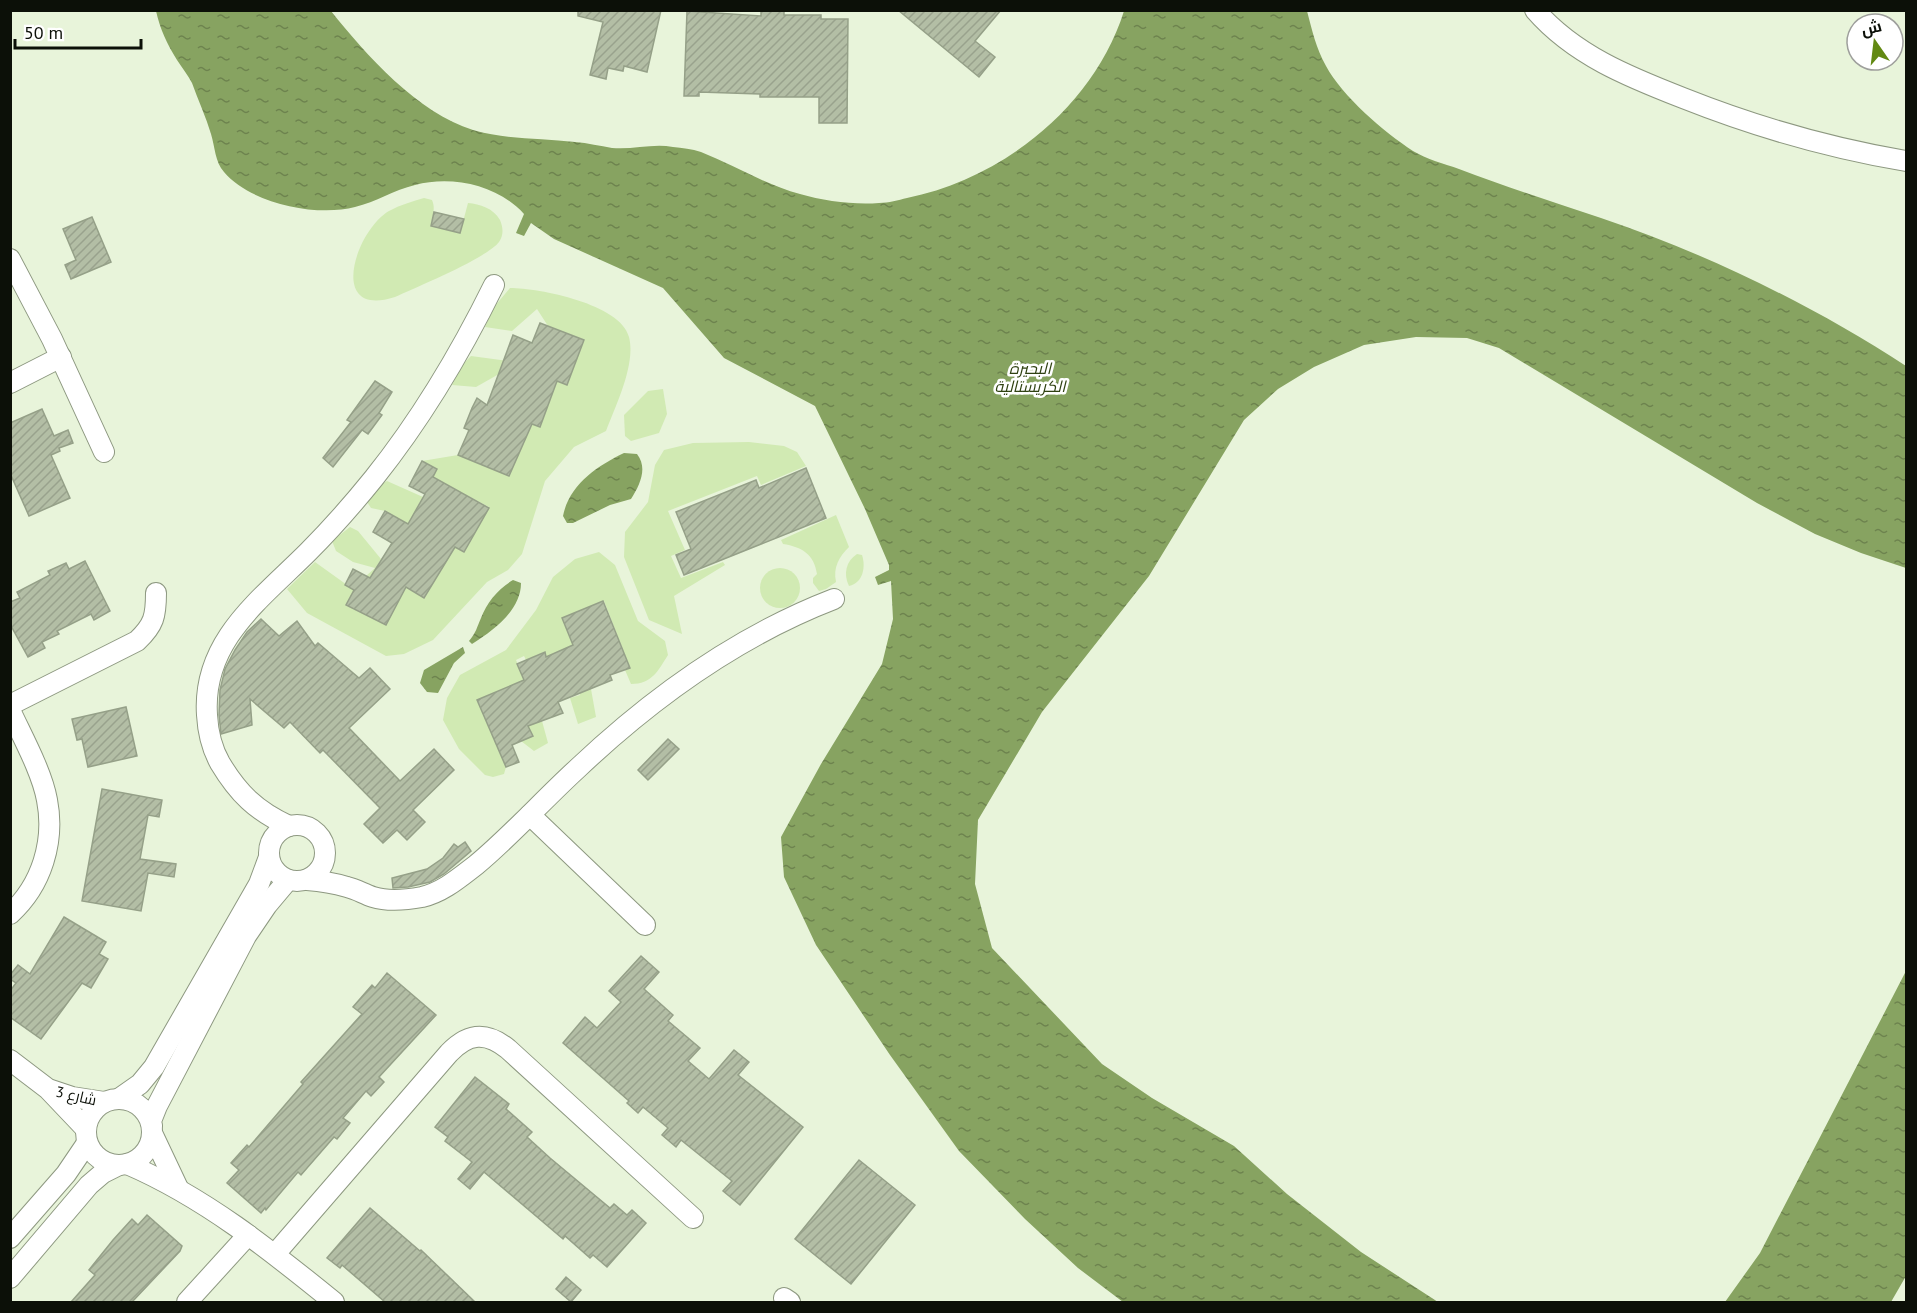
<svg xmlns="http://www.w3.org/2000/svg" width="1917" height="1313" viewBox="0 0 1917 1313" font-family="'PT Sans',Cairo,sans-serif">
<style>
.garden{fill:#d1eab3}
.water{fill:url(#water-ripples)}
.building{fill:url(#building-hatch);stroke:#95a088;stroke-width:1.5}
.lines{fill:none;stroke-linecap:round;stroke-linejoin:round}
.street-casing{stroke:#8d9880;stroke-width:22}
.street{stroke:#fff;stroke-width:20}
.labels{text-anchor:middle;stroke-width:5;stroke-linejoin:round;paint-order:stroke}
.street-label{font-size:15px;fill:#0c1008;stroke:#fff}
.water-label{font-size:16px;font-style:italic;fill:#2f4111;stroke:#fff}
</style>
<defs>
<pattern id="water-ripples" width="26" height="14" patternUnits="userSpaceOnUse" patternTransform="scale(1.5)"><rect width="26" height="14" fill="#87a361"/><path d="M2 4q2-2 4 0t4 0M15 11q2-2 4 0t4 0" fill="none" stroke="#6d834e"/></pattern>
<pattern id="building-hatch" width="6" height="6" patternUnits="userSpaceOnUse" patternTransform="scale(1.5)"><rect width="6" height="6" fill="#b3bea5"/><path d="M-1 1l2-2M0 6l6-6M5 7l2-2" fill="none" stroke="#99a28d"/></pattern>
</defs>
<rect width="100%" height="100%" fill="#e8f4da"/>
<!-- garden -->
<g class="garden">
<path d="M424,198L432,200C436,209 432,217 431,226L460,233L468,203C480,204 493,208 500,220C503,227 504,235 499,242C487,258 417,287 395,297C327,319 355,231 389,211C400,205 413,201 424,198Z"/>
<path d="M510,288C539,288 621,304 629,337C636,364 616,405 606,431L574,447L545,481L522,554L508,570L487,582L433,640L404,654L386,656L307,613L287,589L315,562L354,590L346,605L386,625L401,595L366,576L375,568L353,562L336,551L332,541L350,527L358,531L381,559L376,568L423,597L385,511L371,508L367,502L376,487L387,481L423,497L417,507L464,552L489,507L441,482L428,488L437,469L422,461L458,455L509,476L528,432L499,374L476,387L452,385L462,365L471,356L524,363L584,340L548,326L537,309L512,331L485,327L494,307Z"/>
<path d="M663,389L667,414L659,433L631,441L625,436L624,415L648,391Z"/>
<path d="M749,442L784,446L797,452L806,466L761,485L757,476L668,511L685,550L671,556L681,578L723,562L725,565L674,596L682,634L649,620L624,557L625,532L648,502L655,465L664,450L693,443Z"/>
<path d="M836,515L849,547C839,557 833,567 836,582L826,589L819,591L813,583V578L817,574C814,554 802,547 783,544L781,540Z"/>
<path d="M599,552L615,565L638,621L665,641L668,655C658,671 652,684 631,684L625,670L630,668L604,601L563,618L591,689L596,717L578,724L570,698L580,695L561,651L546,657L544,652L526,660L524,656L516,660L542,721L548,743L534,751L521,741L532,736L511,686L477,700L506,767L504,774L493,777L485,775L459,749L443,720L447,698L460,675L506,650L536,610L553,577L575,559Z"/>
<path d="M857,554L862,555C866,567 863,583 849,586C843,574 846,561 857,554Z"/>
<circle cx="780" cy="588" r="20"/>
</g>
<!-- water -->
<g class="water">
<path d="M156,11H331C366,55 418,113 473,130C507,140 541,138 575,142C588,143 600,146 612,148C633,150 653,143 673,147C682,148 692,149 701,152C734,165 766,185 800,194C824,201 854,205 879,203C889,203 898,200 907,198C1004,178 1094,106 1124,11H1307C1312,30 1316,48 1326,66C1342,96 1384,132 1413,151C1426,159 1445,164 1459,169C1506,187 1554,202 1601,218C1708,254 1812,305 1906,366V568L1861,553L1815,534L1757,503L1499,348L1467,338L1416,337L1364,345L1314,367L1278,389L1244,420L1149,576L1042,712L978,820L975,884L992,948L1102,1064L1152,1098L1234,1146L1287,1194L1361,1252L1438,1302H1123L1078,1268L1025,1219L959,1151L890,1055L816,945L784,877L781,837L821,764L882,664L893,619L891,581L878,585L875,577L889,570V565L865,509L815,406L724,358L663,288L554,239L531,223L524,236L516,233L524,214C498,185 452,175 415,185C394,190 376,202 355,207C317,217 251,204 224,172C215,162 215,147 211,134C206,117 198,100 192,83C188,75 182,68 177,60C167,44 160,29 156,11Z"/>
<path d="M624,453L637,454C648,468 640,485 631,499L610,505L573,523H567L563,516C569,485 597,466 624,453Z"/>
<path d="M513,580L521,583C521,610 494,630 472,644L469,641C476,633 477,627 481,618C487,602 498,589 513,580Z"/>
<path d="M463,647L465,653L454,663L438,693L427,692L420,683L424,670Z"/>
<path d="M1906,971V1276L1891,1302H1725L1760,1253Z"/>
</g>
<!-- building -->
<g class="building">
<path d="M578,10H661L647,72L624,66L623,71L608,68L606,79L590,75L603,22L578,16Z"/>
<path d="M761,10H784V15H821V19H848L847,123H819V97H760V94L699,92V96H684L687,11L761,16Z"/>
<path d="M898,10H1001L975,41L995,57L979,77Z"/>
<path d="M434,212L464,219L460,233L431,226Z"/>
<path d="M92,217L111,262L71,279L65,265L76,260L63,229Z"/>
<path d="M540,323L584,340L567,385L557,381L540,427L532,424L509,476L458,455L469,430L464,428L472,408L477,398L487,405L513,335L532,343Z"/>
<path d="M375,381L392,392L379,413L382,415L368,434L362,430L333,467L323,458L351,422L347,420Z"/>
<path d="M42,409L54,436L68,430L73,443L59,448L60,451L51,455L70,498L29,516L10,473V423Z"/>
<path d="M422,461L437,469L433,477L489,508L464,552L455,547L424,598L406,587L386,625L346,605L354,590L345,585L353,569L370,578L392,543L373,532L385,511L408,524L425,494L409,486Z"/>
<path d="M806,468L826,518L684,575L676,555L691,549L676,512L756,480L759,488Z"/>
<path d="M85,561L110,611L94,620L91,614L57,631L59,634L42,642L45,648L28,657L10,624V602L20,598L17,592L50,575L48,571L66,563L69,569Z"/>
<path d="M603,601L630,668L610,675L612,680L558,702L563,713L528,726L533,736L512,745L519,762L506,767L477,700L524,680L517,664L545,652L546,657L573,645L562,618Z"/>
<path d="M261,619L279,636L297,621L315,646L318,643L359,678L370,668L390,689L349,728L400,781L434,749L454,770L413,810L425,822L407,840L397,830L383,843L364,824L380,808L323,750L320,753L290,722L284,728L250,699L252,725L221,734L219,715L220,690L225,669L235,650L247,632Z"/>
<path d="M126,707L137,756L88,767L82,739L77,740L72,719Z"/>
<path d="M668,739L679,749L648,780L638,770Z"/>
<path d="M102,789L162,800L159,817L148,815L140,859L176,864L174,877L148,873L141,911L82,901Z"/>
<path d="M465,842L471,851L444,874L430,882L408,887L393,888L392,878L427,869L443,858L454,844L458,847Z"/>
<path d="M64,917L106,942L99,954L108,959L91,988L82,983L41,1039L10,1017V991L16,983L10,979V975L18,965L30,974Z"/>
<path d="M641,956L659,972L644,989L673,1015L668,1021L700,1048L688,1061L709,1079L734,1050L749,1062L738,1075L803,1127L740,1205L723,1191L732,1181L681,1140L676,1147L662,1135L668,1128L643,1107L638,1113L627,1103L629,1101L563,1043L585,1017L597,1028L621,1002L609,991Z"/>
<path d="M387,973L436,1015L379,1077L384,1082L371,1096L366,1091L343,1118L350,1123L337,1139L334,1137L301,1175L298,1172L266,1210L265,1208L261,1213L227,1183L239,1170L231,1163L247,1145L249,1147L303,1084L301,1082L362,1014L353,1007L372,985L375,988Z"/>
<path d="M475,1077L509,1104L506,1109L532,1132L527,1137L550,1158L610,1208L614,1204L627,1215L632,1210L646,1223L607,1267L593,1255L590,1258L565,1236L563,1239L484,1172L470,1189L458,1179L472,1162L445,1141L448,1137L435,1127Z"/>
<path d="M859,1160L915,1205L851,1284L795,1239Z"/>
<path d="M370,1208L420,1251L421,1250L475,1302H385L342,1265L340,1268L327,1258Z"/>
<path d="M147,1215L182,1246L180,1251L132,1302H71L95,1275L89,1270L113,1240L132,1219L138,1225Z"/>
<path d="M566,1277L581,1290L571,1302L556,1289Z"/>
</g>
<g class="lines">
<defs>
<g id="street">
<path d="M1535,10C1574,55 1629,77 1683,98C1756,127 1829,148 1906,161"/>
<path d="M10,259L52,339L104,452"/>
<path d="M10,383L61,357"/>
<path d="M10,705L137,641C154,625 156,616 156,593"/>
<path d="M10,710C22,736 42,772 47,800C55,841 42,885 10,914"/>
<path d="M530,815L645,925"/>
<circle cx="297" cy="853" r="28"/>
<path d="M289,826C256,811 238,793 220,763C211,747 208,733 207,715C202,641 260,600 308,552C332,528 353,504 374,478C422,418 460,354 494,285"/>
<path d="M307,880C321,881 334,883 347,887C356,889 364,894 373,897C389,902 406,900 422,897C443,892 459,878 476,865C512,835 543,800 578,768C652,698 738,636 834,599"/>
<path d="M10,1060L48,1089L86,1129"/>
<path d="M51,1090L72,1097L104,1102"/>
<path d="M120,1098L140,1084L154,1067L259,884L269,857"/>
<circle cx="119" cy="1132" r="33"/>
<path d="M152,1126L151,1121L157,1106L246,936L267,905L288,880"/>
<path d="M152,1133L178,1188"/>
<path d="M127,1164C204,1197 270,1250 334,1302"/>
<path d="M10,1238L66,1174L87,1143"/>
<path d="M275,1254L449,1053C468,1033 486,1031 508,1049L693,1218"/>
<path d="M10,1278L89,1185L103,1173L119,1165"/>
<path d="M784,1298L790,1302"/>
<path d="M187,1302L248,1235"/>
</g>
</defs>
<!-- street casing -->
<use href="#street" class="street-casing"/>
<!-- street -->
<use href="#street" class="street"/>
</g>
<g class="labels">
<!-- street labels -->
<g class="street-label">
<text transform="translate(76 1096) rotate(13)" y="5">شارع 3</text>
</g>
<!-- water labels -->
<g class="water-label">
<text x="1030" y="374">البحيرة<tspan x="1030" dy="18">الكريستالية</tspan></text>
</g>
</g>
<!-- border -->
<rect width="1917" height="1313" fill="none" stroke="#0c1008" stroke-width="24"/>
<!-- north arrow -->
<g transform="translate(1875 42) rotate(346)"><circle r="28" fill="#ffffff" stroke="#9e9f9c" stroke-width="1.5"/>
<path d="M0-4.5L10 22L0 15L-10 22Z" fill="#628912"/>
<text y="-9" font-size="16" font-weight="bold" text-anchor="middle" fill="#0c1008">ش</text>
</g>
<!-- scale -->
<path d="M15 39v9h126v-9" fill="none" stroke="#0c1008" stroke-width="3"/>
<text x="24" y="39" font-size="18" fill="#0c1008" stroke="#ffffff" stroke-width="4.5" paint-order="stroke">50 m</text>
</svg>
